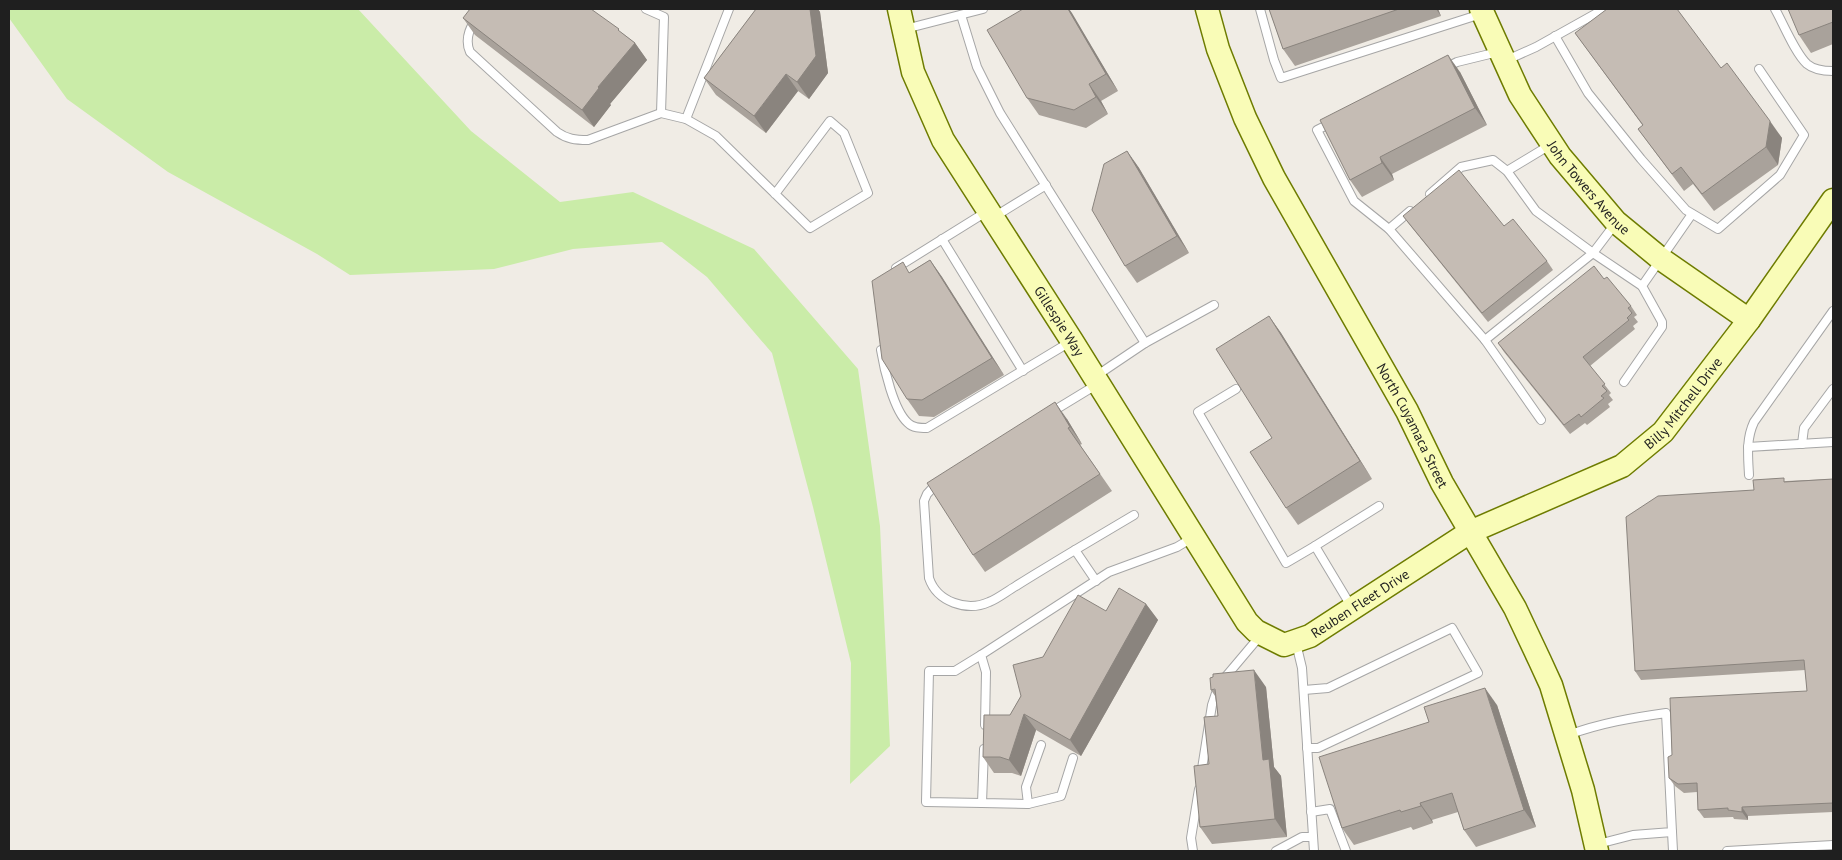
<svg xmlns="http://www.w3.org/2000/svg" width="1842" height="860" viewBox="0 0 1842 860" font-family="'PT Sans',sans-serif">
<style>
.grass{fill:#caeca8}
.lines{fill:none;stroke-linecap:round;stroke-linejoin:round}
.lane-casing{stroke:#a6a6a6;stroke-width:10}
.secondary-casing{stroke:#6e7c00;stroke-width:25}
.lane{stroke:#fff;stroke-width:8}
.secondary{stroke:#f9fcb7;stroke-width:22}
.wall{fill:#a9a29b}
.shaded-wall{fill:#8a847e}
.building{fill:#c5bcb4;stroke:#8a847e}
.labels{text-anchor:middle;stroke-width:4.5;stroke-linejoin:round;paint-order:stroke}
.street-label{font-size:14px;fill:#1f1f1f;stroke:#fff}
</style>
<rect width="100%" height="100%" fill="#f0ece5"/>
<!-- grass -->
<path class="grass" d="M9,9H358L471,131L560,202L633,192L754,249L858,369L880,526L890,746L850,784L851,663L813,507L772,353L707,277L662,242L573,249L494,269L350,275L317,254L168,172L67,99L9,18Z"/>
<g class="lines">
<defs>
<g id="lane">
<path d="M482,9C473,23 463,36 470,52L557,132C567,139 575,140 588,140L661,113L686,119L729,9"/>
<path d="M646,9L664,17L661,113"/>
<path d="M1260,9L1274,60L1281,78L1481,14"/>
<path d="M1775,9C1783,23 1795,53 1807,64C1814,70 1824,71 1833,71"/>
<path d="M961,15L977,67L1000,113L1145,343"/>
<path d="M905,29L983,9"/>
<path d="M1555,36L1588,93L1641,159L1686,210L1718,229L1780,175L1804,135L1759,69"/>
<path d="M1507,60L1536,47L1604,9"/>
<path d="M1445,68L1457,62L1498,52"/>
<path d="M686,119L716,136L810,228L868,193L844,133L830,121L775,194"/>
<path d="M1331,123L1317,130L1354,201L1389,229L1485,340L1541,420"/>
<path d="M1507,171L1550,145"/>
<path d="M1430,194L1461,167L1493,160L1507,171L1536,211L1593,253L1642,286"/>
<path d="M994,217L1046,185"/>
<path d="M1389,229L1410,211"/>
<path d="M942,239L1023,371"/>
<path d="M896,268L986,212"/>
<path d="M1485,340L1593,253L1615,224"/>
<path d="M881,350C884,369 894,411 908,423C913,428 920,428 927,428L1070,342"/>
<path d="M1096,376L1145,343L1214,305"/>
<path d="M1624,382L1662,327V322L1642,286L1692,214"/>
<path d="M1236,389L1198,412L1286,563L1315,546"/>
<path d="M1050,413L1096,385"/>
<path d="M1802,444L1804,428L1833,389"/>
<path d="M1748,447L1833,442"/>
<path d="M1749,475C1748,456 1746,439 1754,422L1833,311"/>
<path d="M938,482L927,494L924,501L929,578C937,602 967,612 989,602C999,598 1007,591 1016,586C1035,574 1055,562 1075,550"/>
<path d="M1096,581L1075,550L1134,515"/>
<path d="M1351,606L1315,546L1379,506"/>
<path d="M1296,643L1302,668L1314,851"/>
<path d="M981,655L955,671H929L926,802L982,803"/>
<path d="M1304,690L1328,688L1452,628L1478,673L1318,748H1307"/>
<path d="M985,725L986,672L981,655L1109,572L1177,547L1192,538"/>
<path d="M1568,735C1601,723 1631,718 1666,713L1672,832L1633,835L1598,844"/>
<path d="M984,749L982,803L1028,804L1061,796L1073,758"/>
<path d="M1201,775L1212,705L1217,690L1222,681L1260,636"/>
<path d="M1028,804L1026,787L1041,745"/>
<path d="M1311,812L1330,809L1346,851"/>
<path d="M1672,832L1673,851"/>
<path d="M1193,851L1191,838L1199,789"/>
<path d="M1276,851L1302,837H1313"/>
<path d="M1727,851L1833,845"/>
</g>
<g id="secondary">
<path id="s1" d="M899,9L913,72L943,140L1072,341L1247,622L1256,631L1284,645L1310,636L1470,532L1622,466L1663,432L1749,320L1833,200"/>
<path id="s2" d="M1207,9L1218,49L1245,118L1274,178L1407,411L1442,483L1515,608L1540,661L1551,685L1583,790L1597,851"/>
<path id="s3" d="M1481,9L1520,95L1560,156L1616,222L1661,259L1749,320"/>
</g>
</defs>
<!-- lane casing -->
<use href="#lane" class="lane-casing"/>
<!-- secondary casing -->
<use href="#secondary" class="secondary-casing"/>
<!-- lane -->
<use href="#lane" class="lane"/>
<!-- secondary -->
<use href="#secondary" class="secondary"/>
</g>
<!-- wall -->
<g class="wall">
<path d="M756,9H818L820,12L828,73L809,99L798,91L766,133L716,95L704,78Z"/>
<path d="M1023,9H1069L1118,91L1101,101L1108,114L1086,128L1039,115L1027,98Z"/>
<path d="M1269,9H1438L1441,16L1295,66L1283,49Z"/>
<path d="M1833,9V44L1811,53L1799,35Z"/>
<path d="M463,18L622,33L635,43L647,60L610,104L611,105L594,127L475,35Z"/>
<path d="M1575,33L1721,68L1782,138L1778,165L1714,211L1693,184L1684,191L1638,129L1643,126Z"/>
<path d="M1460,72L1487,125L1392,174L1394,180L1362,197L1350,180Z"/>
<path d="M1127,151L1139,168L1189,253L1137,283L1125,266Z"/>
<path d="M1403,216L1504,226L1547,261L1553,270L1488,322L1409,224Z"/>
<path d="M930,260L942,277L1004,375L934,417L919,416L907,399L910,272Z"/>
<path d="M1604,279L1631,306L1637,315L1634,317L1638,322L1633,326L1635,329L1590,366L1611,393L1609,395L1613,400L1608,404L1610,407L1587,425L1585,423L1570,434L1504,352L1498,343Z"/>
<path d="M1269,316L1281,333L1372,479L1298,525L1286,508L1272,438Z"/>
<path d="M1067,419L1082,444L1080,445L1112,491L985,572L973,555Z"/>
<path d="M1833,479V812L1748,816V820L1734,819L1733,817L1704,818L1698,810L1697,792L1684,793L1675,786L1669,778L1807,691L1805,670L1641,680L1635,671L1754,490L1786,481Z"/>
<path d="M1146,604L1158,620L1081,756L1036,730L1021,776L1012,773H994L983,757L1010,715L1043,657L1106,611Z"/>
<path d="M1266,687L1274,767L1281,776L1287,837L1212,844L1200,827L1209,764L1218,716L1215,696L1211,690Z"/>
<path d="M1497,705L1536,827L1476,847L1464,830L1458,812L1432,820L1433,823L1413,830L1411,827L1354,845L1342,828Z"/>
</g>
<!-- shaded-wall -->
<g class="shaded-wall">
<path d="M810,9H818L820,12L828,73L809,99L797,82Z"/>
<path d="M1068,9H1069L1072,13L1118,91L1106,74Z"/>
<path d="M1436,9H1438L1441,16Z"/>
<path d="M635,43L647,60L610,104L611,105L594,127L582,110L598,87Z"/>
<path d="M1448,55L1460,72L1487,125L1475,108Z"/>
<path d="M786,74L798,91L766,133L754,116Z"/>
<path d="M1089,84L1101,101L1108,114L1096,97Z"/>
<path d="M1770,121L1782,138L1778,165L1766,147Z"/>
<path d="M1127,151L1139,168L1189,253L1177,236Z"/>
<path d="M1380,157L1392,174L1394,180L1382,163Z"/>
<path d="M930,260L942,277L1004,375L992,358Z"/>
<path d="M1269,316L1281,333L1372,479L1360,461Z"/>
<path d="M1055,402L1067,419L1082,444L1070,427Z"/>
<path d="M1146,604L1158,620L1081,756L1070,740Z"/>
<path d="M1254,670L1266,687L1274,767L1281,776L1287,837L1275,819L1263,760Z"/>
<path d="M1485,688L1497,705L1536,827L1524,810Z"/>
<path d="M1024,714L1036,730L1021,776L1009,760Z"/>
<path d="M1420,803L1432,820L1433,823L1421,806Z"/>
<path d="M1742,807L1748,816V820L1742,812Z"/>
</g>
<!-- building -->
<g class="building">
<path d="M470,9H591L619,29L618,30L635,43L598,87L599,88L582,110L463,18Z"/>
<path d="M756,9H810L816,56L797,82L786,74L754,116L704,78Z"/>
<path d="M1023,9H1068L1106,74L1089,84L1096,97L1074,110L1027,98L987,30Z"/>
<path d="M1269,9H1399L1283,49Z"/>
<path d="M1607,9H1677L1721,68L1727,63L1770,121L1766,147L1702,194L1681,167L1672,174L1638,129L1643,125L1575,33Z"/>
<path d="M1788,9H1833V22L1799,35Z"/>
<path d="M1448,55L1475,108L1380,157L1382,163L1350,180L1320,120Z"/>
<path d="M1127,151L1177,236L1125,266L1092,210L1104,164Z"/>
<path d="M1459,170L1504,226L1513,219L1547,261L1482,313L1403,216Z"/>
<path d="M930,260L992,358L922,400L907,399L882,359L872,281L903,262L909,273Z"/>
<path d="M1594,266L1604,279L1607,277L1631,306L1628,308L1632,313L1627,318L1629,320L1583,357L1605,384L1602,386L1607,391L1601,396L1604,398L1581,417L1579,414L1564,425L1498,343Z"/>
<path d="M1269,316L1360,461L1286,508L1250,452L1272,438L1216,349Z"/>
<path d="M1055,402L1070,427L1068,428L1100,474L973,555L927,483Z"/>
<path d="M1784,478V482L1833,479V803L1742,807V812L1728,810V808L1698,810L1697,783L1678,784L1669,778L1668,757L1672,755L1670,698L1807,691L1804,660L1635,671L1626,517L1658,496L1754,490L1753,480Z"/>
<path d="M1119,588L1146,604L1070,740L1024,714L1009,760L1000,757H983L984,715H1010L1021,696L1013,665L1043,657L1078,595L1106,611Z"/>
<path d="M1254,670L1263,760L1269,759L1275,819L1200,827L1194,766L1209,764L1204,717L1218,716L1215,689L1211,690L1210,678L1213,677V674Z"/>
<path d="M1485,688L1524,810L1464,830L1452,793L1420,803L1421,806L1401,812L1400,810L1342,828L1319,757L1429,722L1424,707Z"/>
</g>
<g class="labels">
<!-- street labels -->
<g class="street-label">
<text dy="5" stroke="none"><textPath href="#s3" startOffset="210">John Towers Avenue</textPath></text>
<text dy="5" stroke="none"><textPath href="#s1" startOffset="354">Gillespie Way</textPath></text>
<text dy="5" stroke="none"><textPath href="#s1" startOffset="1225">Billy Mitchell Drive</textPath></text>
<text dy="5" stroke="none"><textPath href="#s2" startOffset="466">North Cuyamaca Street</textPath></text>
<text dy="5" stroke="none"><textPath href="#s1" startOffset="840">Reuben Fleet Drive</textPath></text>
</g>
</g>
<!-- border -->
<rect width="1842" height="860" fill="none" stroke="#1f1f1f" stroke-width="20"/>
</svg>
